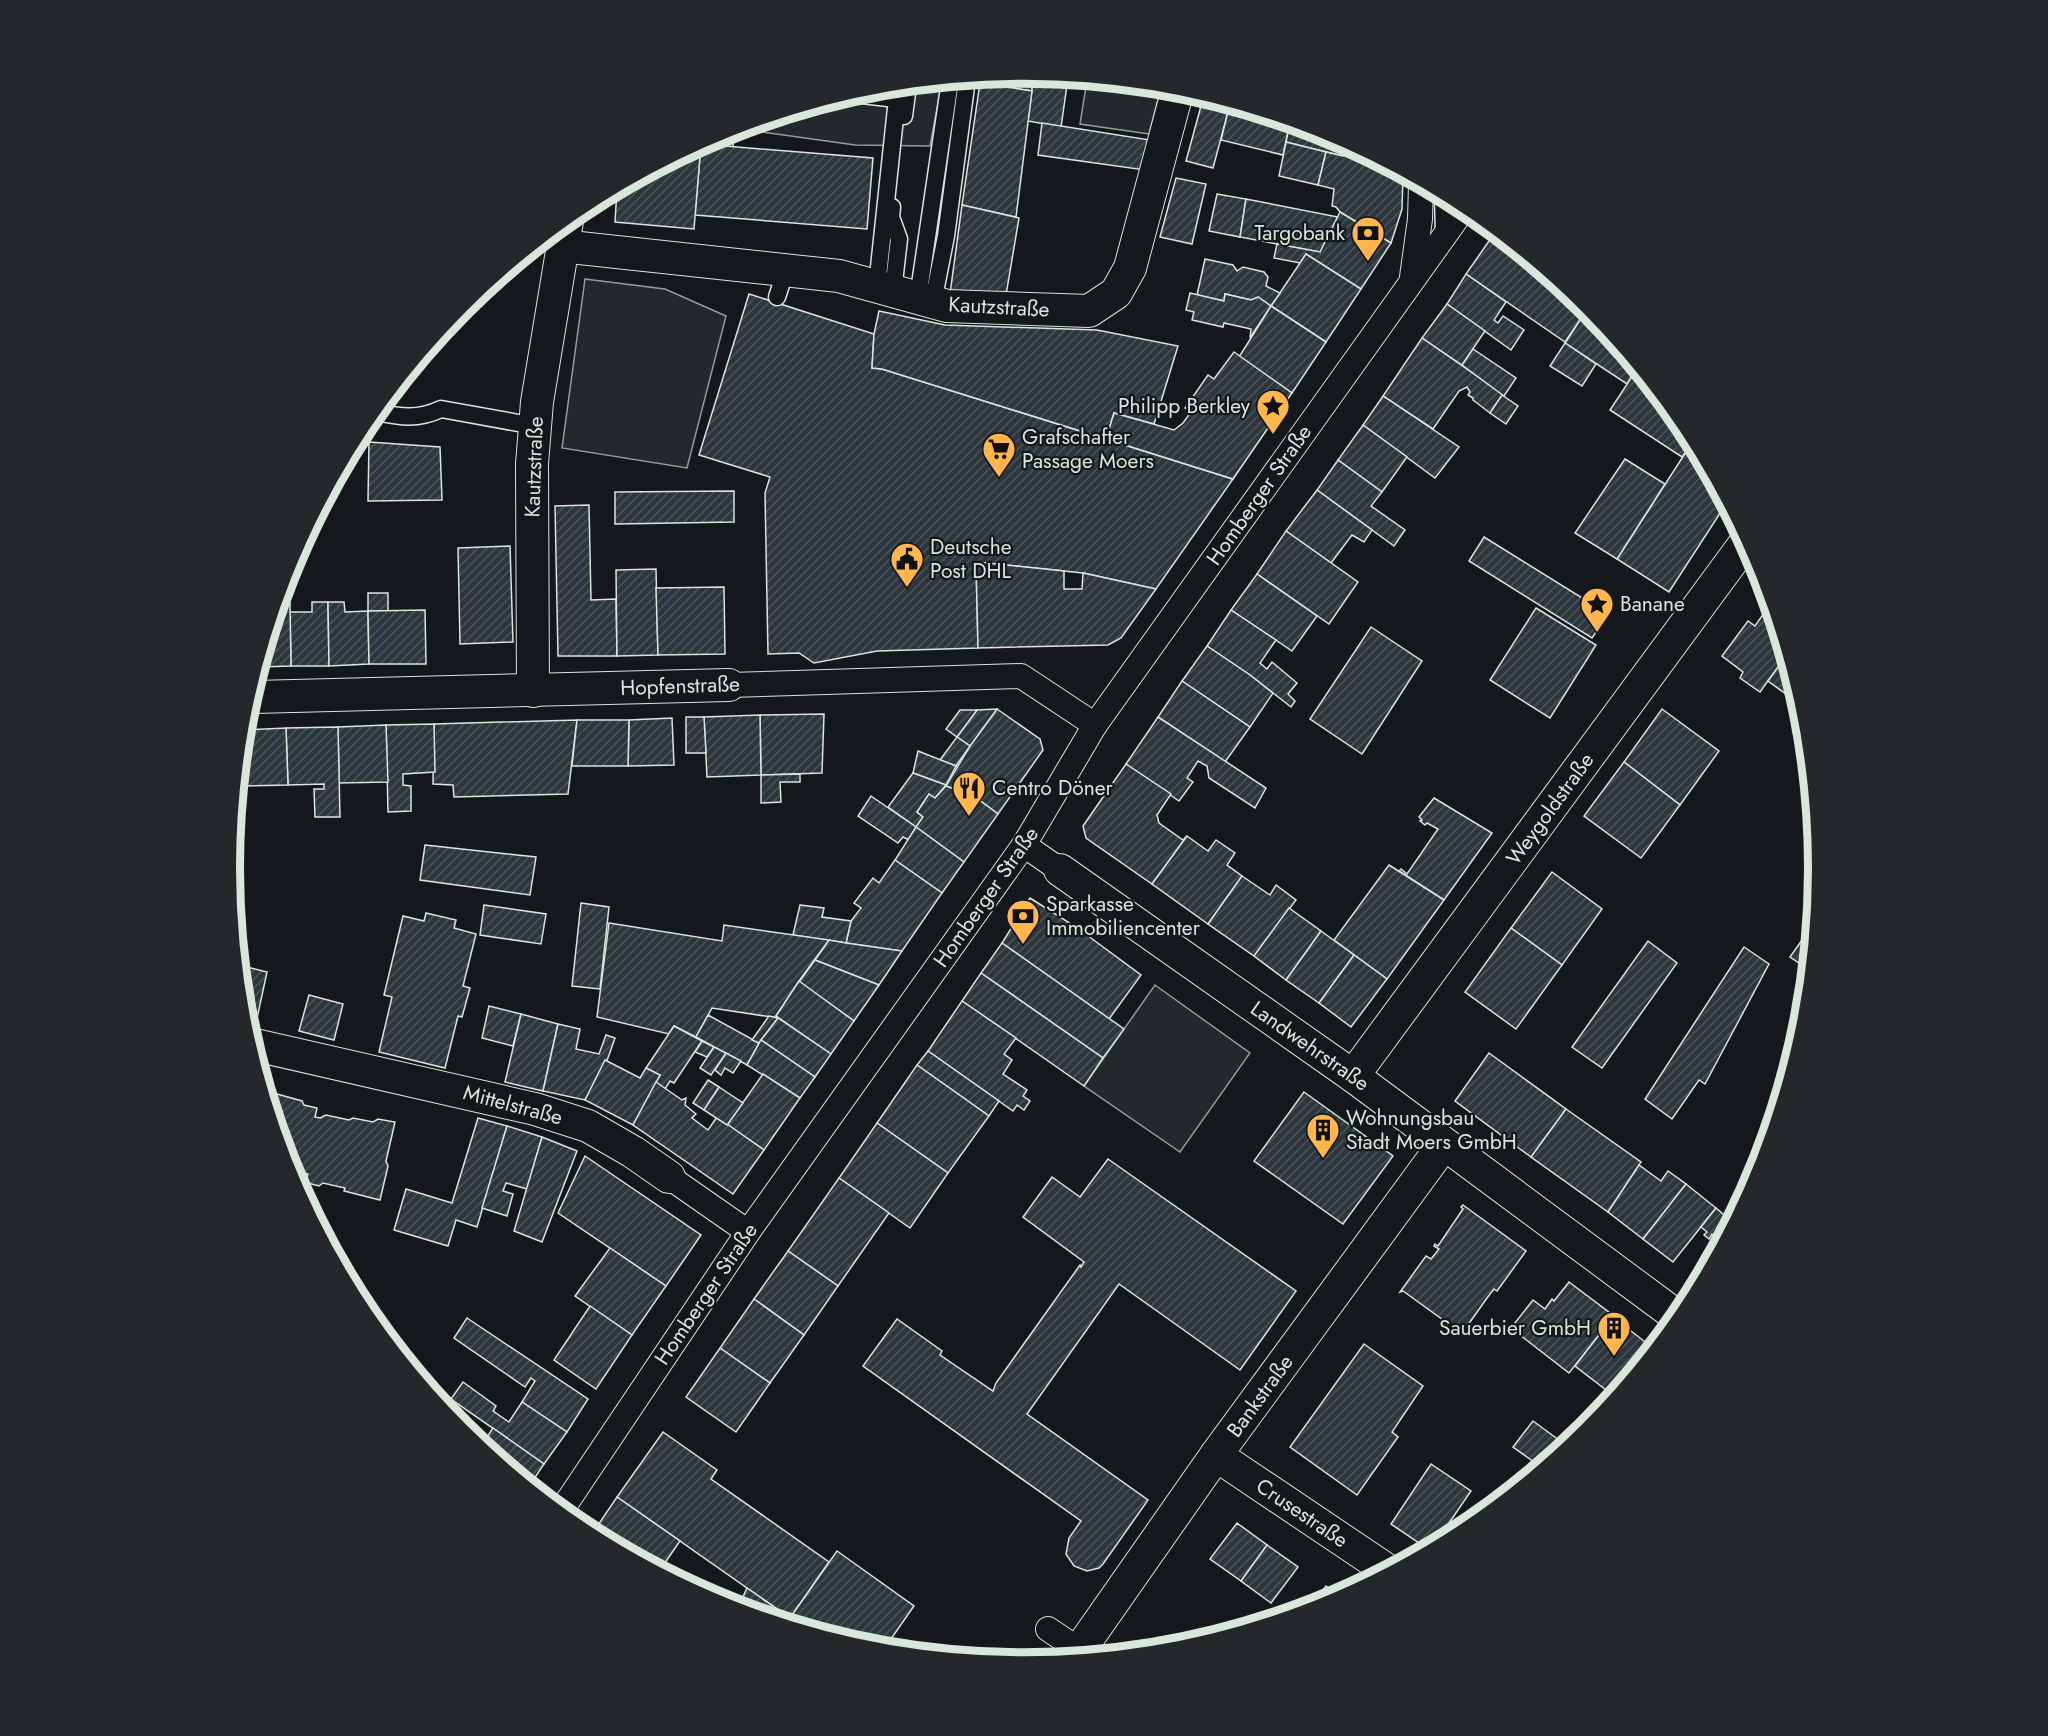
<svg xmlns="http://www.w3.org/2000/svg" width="2048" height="1736" viewBox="0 0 2048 1736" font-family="Jost,sans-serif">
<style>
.parking{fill:#24282b;stroke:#939e99;stroke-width:1.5}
.building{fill:url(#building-hatch);stroke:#d8e6dc;stroke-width:1.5}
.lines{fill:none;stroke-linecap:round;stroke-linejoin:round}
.service-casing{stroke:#d8e6dc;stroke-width:19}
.pedestrian-casing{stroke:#d8e6dc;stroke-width:26}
.minor-casing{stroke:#d8e6dc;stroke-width:34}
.service{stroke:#14181c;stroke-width:16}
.pedestrian{stroke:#14181c;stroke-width:24}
.minor{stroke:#14181c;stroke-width:32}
.labels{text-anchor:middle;stroke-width:4.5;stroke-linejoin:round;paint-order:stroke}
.poi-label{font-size:21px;fill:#d8e6dc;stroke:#14181c;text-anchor:start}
.street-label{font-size:21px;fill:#d8e6dc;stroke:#14181c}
.rim{fill:none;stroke:#d8e6dc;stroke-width:8}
</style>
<defs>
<pattern id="building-hatch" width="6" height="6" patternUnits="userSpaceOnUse" patternTransform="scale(1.5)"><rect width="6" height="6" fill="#2c363c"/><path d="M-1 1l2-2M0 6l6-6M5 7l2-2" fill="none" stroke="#4a5358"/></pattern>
</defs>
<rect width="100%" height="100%" fill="#14181c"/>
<!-- parking -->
<g class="parking">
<path d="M1087,80L1161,87L1149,134L1080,124Z"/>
<path d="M942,82L930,146L855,145L762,132L764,121L869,89Z"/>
<path d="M585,279L665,289L726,316L687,468L562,448Z"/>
<path d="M1155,985L1250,1053L1180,1152L1084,1086Z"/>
</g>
<!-- building -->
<g class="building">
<path d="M1024,74H1034L1032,91L980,83L981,78Z"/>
<path d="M1034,74L1068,78L1061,127L1028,121Z"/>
<path d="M980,83L1032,91L1016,217L962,205Z"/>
<path d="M1201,106L1228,112L1213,168L1186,161Z"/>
<path d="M1228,112L1289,127L1283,155L1221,140Z"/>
<path d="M1042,123L1150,140L1145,170L1038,155Z"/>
<path d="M1289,127L1335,138L1346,144L1343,156L1286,142Z"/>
<path d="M734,130L733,147L722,146L723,133Z"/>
<path d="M1286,142L1326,152L1318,185L1279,176Z"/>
<path d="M701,144L873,158L867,229L695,215Z"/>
<path d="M701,144L694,229L615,222L617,189Z"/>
<path d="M1346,144L1403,174L1402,209L1391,243L1340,212L1336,207L1332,206L1334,189L1318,185L1326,152L1343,156Z"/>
<path d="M1176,178L1206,184L1192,244L1160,237Z"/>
<path d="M1217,194L1246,199L1240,237L1209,231Z"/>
<path d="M1246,199L1338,217L1320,252L1277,244L1240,237Z"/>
<path d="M962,205L1019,218L1006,295L950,294Z"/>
<path d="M1340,212L1391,243L1361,289L1306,254L1300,263L1274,258L1277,244L1320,252Z"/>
<path d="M1498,234L1588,308L1565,342L1466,274L1489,241Z"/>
<path d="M1306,254L1361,289L1326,342L1271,306Z"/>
<path d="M1205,259L1233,265L1237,271L1243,267L1264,272L1268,277L1266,286L1280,293L1271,306L1258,297L1251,300L1225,294L1224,301L1197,295Z"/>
<path d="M1466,274L1506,302L1494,320L1498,323L1503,316L1524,330L1511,350L1447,304Z"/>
<path d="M1190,293L1224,301L1225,294L1251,300L1258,297L1271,306L1250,338L1251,329L1224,323L1223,327L1192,320L1194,312L1186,310Z"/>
<path d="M749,294L874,334L872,368L882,369L1233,479L1156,589L1083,573L976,562L978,648L877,651L814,663L799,653L768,654L765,493L770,477L699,455Z"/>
<path d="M1447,304L1485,331L1462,365L1422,338Z"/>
<path d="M1271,306L1326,342L1292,393L1239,357Z"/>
<path d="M1588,308L1637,369L1627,384L1565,343Z"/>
<path d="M879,311L945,325L1097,330L1178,346L1154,424L1114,413L1106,439L882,369L872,368L874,334Z"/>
<path d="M1422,338L1503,394L1490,413L1473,400V398L1468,395L1470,392L1467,387L1459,391L1433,429L1383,396Z"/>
<path d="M1565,343L1596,364L1582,386L1550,366Z"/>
<path d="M1473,349L1516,378L1504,396L1462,365Z"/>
<path d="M1234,352L1292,393L1233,479L1106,439L1114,413L1174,430L1183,423L1191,412L1185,408L1208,375L1214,379Z"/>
<path d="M1637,369L1685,427L1693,441L1682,457L1610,410Z"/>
<path d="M1502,395L1518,406L1506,424L1490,413Z"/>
<path d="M1383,396L1459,447L1435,478L1363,425Z"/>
<path d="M1363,425L1407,457L1382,492L1338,460Z"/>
<path d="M1693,441L1726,504L1669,592L1617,559Z"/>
<path d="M369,442L440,447L442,500L368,501Z"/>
<path d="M1625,459L1665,484L1617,559L1575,533Z"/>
<path d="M1338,460L1382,492L1371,506L1405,530L1394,546L1317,490Z"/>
<path d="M1317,490L1372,530L1364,542L1352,535L1331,563L1286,531Z"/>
<path d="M734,491V522L615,524V492Z"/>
<path d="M589,505L591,600L616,599L617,656H558L555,506Z"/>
<path d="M1286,531L1358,582L1329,624L1257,574Z"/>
<path d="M1484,537L1608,614L1592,638L1469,561Z"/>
<path d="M510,546L513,642L460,644L458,548Z"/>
<path d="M976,562L1064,571V589H1082L1083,573L1156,589L1121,638L1108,645L978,648Z"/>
<path d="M656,569L658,655L617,656L616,570Z"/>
<path d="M1257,574L1317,616L1292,651L1231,610Z"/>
<path d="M724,587L725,654L658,655L656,588Z"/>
<path d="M281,593H289L290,604H278Z"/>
<rect x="368" y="593" width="20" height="18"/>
<path d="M312,602H328L329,666H291L290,612H312Z"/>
<path d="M328,602H344L345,612L368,611L369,664L329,666Z"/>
<path d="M278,604H290L291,666L259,667Z"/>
<path d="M1536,608L1596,645L1550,718L1490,680Z"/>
<path d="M425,610L426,664H369L368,611Z"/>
<path d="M1231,610L1276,640L1260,663L1267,669L1272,662L1297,683L1288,694L1295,701L1291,707L1250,675L1207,646Z"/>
<path d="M1764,613L1775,621L1786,656L1760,692L1740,678L1743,672L1722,656L1748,621L1755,626Z"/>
<path d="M1371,627L1422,661L1362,754L1310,719Z"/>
<path d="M1207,646L1250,675L1273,693L1250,727L1182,681Z"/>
<path d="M1786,656L1801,705L1768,681Z"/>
<path d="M1182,681L1250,727L1225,762L1158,717Z"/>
<path d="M997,709L1040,739L1043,750L998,814L975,797L946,786L970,746Z"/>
<path d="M997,709L970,746L957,737L977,710Z"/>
<path d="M1662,709L1719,751L1680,805L1624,762Z"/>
<path d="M960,710H977L957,737L946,729Z"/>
<path d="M824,714L822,773L761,775L760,715Z"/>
<path d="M760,715L761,775L707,777L704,717Z"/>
<path d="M686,717H704L706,753H686Z"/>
<path d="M1158,717L1266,788L1255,808L1209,778L1207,766L1198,761L1187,778L1193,782L1179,801L1126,764Z"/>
<path d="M672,718L674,765L628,766L629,720Z"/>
<path d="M577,720L568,794L454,797L453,785L433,784L434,724Z"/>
<path d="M577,720H629L628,766H572Z"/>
<path d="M434,724L435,772L403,774V785L411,786V811L388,812L386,725Z"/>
<path d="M386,725L388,782L339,783L338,727Z"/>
<path d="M338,727L340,817H315L314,789H324V784L288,785L286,728Z"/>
<path d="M286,728L288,785L238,786L243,730Z"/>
<path d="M957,737L970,746L956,766L940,760Z"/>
<path d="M918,751L956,766L946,785L913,773Z"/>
<path d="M1624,762L1680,805L1641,858L1584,816Z"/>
<path d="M1126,764L1171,794L1157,815L1159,823L1183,840L1187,836L1152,884L1086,838L1083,826Z"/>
<path d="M913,773L946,785L935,798L929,794L917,812L923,817L916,827L888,807Z"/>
<path d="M800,774V782H780L781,802L761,803V775Z"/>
<path d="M946,786L975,797L998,814L964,862L916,827L923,817L917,812L929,794L935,798Z"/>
<path d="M871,796L916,827L909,840L903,837L898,843L858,816Z"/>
<path d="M1434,798L1492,833L1444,900L1399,871L1401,869L1407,874L1438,829L1427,823L1425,825L1420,821L1422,820L1419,817Z"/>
<path d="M916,827L964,862L942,893L895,860Z"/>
<path d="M1187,836L1208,851L1216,840L1235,853L1227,865L1242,876L1208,924L1152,884Z"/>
<path d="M425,845L536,857L530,895L420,880Z"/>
<path d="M895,860L942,893L902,951L846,943L851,921L861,908L854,903L873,878L879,883Z"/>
<path d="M1389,865L1444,900L1387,979L1334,940Z"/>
<path d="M1552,872L1602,909L1562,965L1511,928Z"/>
<path d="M1242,876L1270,895L1276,885L1296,900L1254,956L1208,924Z"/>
<path d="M1030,898L1076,927L1141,975L1109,1019L1002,943Z"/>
<path d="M581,903L609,907L600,989L572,986Z"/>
<path d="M484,905L546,914L541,944L480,935Z"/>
<path d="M800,905L824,908L822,917L851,921L846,943L793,935Z"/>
<path d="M1289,908L1321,931L1286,980L1254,956Z"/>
<path d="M426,913L456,920L454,928L476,934L463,986L470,988L462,1017L458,1016L445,1068L379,1052L392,997L384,995L403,916L424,921Z"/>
<path d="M609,923L722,941L724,925L829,940L799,981L776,1016L778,1018L712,1008L696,1037L674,1026L669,1034L597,1017Z"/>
<path d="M1812,926L1813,927L1808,969L1790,957Z"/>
<path d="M1511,928L1562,965L1516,1029L1465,992Z"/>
<path d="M1321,931L1354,955L1319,1003L1286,980Z"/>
<path d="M829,940L846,943L902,951L879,985L815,960Z"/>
<path d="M1648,941L1677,963L1602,1068L1572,1047Z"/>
<path d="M1002,943L1124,1029L1103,1058L981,973Z"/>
<path d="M1744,947L1769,964L1705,1084L1699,1080L1672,1119L1645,1099Z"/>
<path d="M1354,955L1387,979L1351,1027L1319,1003Z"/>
<path d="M815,960L879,985L854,1021L799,982Z"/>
<path d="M243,966L267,972L256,1023L244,1020L240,971H241Z"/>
<path d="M981,973L1103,1058L1084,1086L962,1001Z"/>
<path d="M799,981L854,1021L831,1054L776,1016Z"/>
<path d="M309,995L343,1004L334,1040L299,1031Z"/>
<path d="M962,1001L1016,1038L1004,1054L1012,1060L1003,1074L1027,1090L1023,1096L1030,1101L1024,1110L1017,1105L1013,1111L928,1051Z"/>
<path d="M489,1006L521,1014L513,1046L482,1038Z"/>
<path d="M521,1014L558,1024L543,1091L505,1082Z"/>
<path d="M708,1015L759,1043L747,1065L696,1037Z"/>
<path d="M769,1016L778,1018L759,1043L752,1040Z"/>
<path d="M778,1018L831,1054L815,1077L761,1040Z"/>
<path d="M558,1024L580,1029L576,1049L599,1054L606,1035L615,1038L608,1058L585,1100L543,1091Z"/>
<path d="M674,1026L702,1041L674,1083L670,1081L665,1089L656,1082L660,1075L646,1068Z"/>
<path d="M761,1040L815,1077L800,1098L747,1065Z"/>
<path d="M702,1041L714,1047L707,1057L695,1052Z"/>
<path d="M714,1047L726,1053L711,1075L700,1068Z"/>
<path d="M928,1051L999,1101L989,1116L917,1065Z"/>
<path d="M726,1053L741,1061L733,1073L725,1068L721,1075L715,1070Z"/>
<path d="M1489,1053L1566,1109L1531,1157L1455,1101Z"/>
<path d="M605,1060L640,1078L646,1068L660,1075L633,1125L585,1100Z"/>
<path d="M917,1065L989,1116L948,1173L877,1123Z"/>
<path d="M763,1074L800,1098L764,1150L727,1125Z"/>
<path d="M708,1080L719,1087L704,1110L693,1103Z"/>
<path d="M656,1082L682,1100L686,1098L685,1105L696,1114L692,1118L708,1130L717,1117L764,1150L733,1194L633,1125Z"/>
<path d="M719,1087L743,1103L727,1125L704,1110Z"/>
<path d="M1304,1092L1393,1156L1343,1224L1254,1161Z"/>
<path d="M277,1094L302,1101L304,1105L317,1108L315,1117L320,1118L326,1115L349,1120L353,1118L373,1122L378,1119L395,1122L386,1161L388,1166L380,1200L344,1191L345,1188L323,1183L319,1186L308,1183L306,1179L308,1174L289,1169L268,1101L275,1102Z"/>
<path d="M1566,1109L1641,1162L1608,1212L1531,1157Z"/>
<path d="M478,1118L507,1126L477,1227L456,1220L448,1246L394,1230L406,1189L452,1203Z"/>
<path d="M877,1123L948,1173L910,1228L839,1178Z"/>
<path d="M507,1126L542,1137L527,1189L506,1183L503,1191L513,1194L507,1216L482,1208Z"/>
<path d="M542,1137L577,1151L542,1242L514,1231Z"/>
<path d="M585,1156L701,1235L666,1286L558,1213Z"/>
<path d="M1108,1159L1296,1291L1240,1370L1119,1284L1027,1414L1148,1500L1103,1564L1099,1568L1087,1571L1074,1566L1066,1554L1069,1538L1081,1521L863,1366L897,1319L942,1351L940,1355L993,1391L996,1383L1080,1265L1081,1267L1084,1262L1023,1217L1052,1177L1080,1197Z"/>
<path d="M1639,1165L1661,1181L1668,1171L1686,1184L1643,1239L1608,1212Z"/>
<path d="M839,1178L889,1213L838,1286L788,1251Z"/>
<path d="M1686,1184L1716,1208L1673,1262L1643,1239Z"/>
<path d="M1463,1205L1526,1251L1497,1291L1494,1289L1487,1298L1461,1335V1333L1403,1291L1400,1292L1426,1256L1431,1259L1439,1249L1434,1246L1435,1244L1438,1246L1463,1209L1461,1207Z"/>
<path d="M1716,1208L1732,1222L1721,1241L1712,1234L1709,1239L1704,1235L1707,1232L1701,1227Z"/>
<path d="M610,1248L666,1286L632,1335L575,1296Z"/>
<path d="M788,1251L838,1286L804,1335L754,1299Z"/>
<path d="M1569,1282L1614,1316L1569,1373L1511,1328L1533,1300L1545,1309L1552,1299L1554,1301Z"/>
<path d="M754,1299L804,1335L770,1383L720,1348Z"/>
<path d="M590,1306L632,1335L596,1389L554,1360Z"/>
<path d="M1613,1317L1653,1348L1614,1396L1575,1366Z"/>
<path d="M467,1318L588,1399L567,1432L522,1402L535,1381L531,1378L525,1387L454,1338Z"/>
<path d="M1364,1344L1423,1386L1392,1432L1398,1437L1357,1495L1290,1447Z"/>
<path d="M720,1348L770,1383L736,1432L686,1397Z"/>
<path d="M463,1382L496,1406L493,1411L509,1422L522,1402L567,1432L544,1464L451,1399Z"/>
<path d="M1533,1421L1567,1446L1541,1467L1513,1447Z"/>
<path d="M493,1428L544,1464L530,1485L481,1446Z"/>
<path d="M663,1432L717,1470L711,1479L829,1562L790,1618L617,1497Z"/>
<path d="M1431,1464L1471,1491L1434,1545L1428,1549L1391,1524Z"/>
<path d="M617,1497L680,1541L660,1570L620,1548L594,1531Z"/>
<path d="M1237,1523L1267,1545L1241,1581L1210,1559Z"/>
<path d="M594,1531L620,1548L592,1534Z"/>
<path d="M1267,1545L1298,1567L1271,1603L1241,1581Z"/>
<path d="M837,1551L914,1606L884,1649L869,1647L803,1627L790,1618Z"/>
<path d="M1326,1586L1339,1596L1310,1607Z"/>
<path d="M747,1588L790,1618L802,1627L738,1608Z"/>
</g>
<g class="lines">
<defs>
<g id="service">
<path d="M853,94L897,99L877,286"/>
<path d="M904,116L908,85"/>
<path d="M1443,195L1444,236"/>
<path d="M892,207L891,217L899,239L893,291"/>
<path d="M777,297L786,270"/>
<path d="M918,298L950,81"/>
<path d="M933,302L946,236L967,79"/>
<path d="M376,412C400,417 418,420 441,409L535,426"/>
</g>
<g id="pedestrian">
<path d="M1412,277L1420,219L1421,184"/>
<path d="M729,685L1021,676L1095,725"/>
<path d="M1024,845L1060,870"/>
<path d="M669,1177L748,1232"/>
<path d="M561,1511L748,1232L1024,845L1095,725L1465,207"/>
<path d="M1048,1629L1079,1650"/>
</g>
<g id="minor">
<path d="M561,246L839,276L947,306L1089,311L1116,293L1130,268L1178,89"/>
<path d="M533,691L532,464L537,402L567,221"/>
<path d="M250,697L729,685"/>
<path d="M1060,870L1353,1076L1678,1317"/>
<path d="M251,1044L535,1109L588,1126L633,1152L669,1177"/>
<path d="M1353,1076L1746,542"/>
<path d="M1216,1455L1387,1570"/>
<path d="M1074,1658L1216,1455L1444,1144"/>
</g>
</defs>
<!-- service casing -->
<use href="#service" class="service-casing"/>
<!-- pedestrian casing -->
<use href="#pedestrian" class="pedestrian-casing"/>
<!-- minor casing -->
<use href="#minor" class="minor-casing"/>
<!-- service -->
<use href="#service" class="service"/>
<!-- pedestrian -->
<use href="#pedestrian" class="pedestrian"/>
<!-- minor -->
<use href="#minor" class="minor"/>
</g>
<!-- icons -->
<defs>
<symbol id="bank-pin" viewBox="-11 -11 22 30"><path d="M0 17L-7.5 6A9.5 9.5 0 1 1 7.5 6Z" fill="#ffb74d" stroke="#14181c"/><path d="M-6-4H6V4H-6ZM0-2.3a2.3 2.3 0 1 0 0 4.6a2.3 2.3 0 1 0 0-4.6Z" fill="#111"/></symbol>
<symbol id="sight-pin" viewBox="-11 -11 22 30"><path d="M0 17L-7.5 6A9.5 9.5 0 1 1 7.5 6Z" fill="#ffb74d" stroke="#14181c"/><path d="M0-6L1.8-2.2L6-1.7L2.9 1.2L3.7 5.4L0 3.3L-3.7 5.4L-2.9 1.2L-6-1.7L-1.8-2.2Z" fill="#111"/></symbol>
<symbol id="supermarket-pin" viewBox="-11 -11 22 30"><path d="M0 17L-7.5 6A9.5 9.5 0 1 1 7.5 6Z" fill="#ffb74d" stroke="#14181c"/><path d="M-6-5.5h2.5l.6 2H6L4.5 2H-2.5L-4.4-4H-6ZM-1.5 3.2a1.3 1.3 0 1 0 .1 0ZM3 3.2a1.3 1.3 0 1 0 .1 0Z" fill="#111"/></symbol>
<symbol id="civic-pin" viewBox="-11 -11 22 30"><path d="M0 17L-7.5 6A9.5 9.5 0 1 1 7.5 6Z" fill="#ffb74d" stroke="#14181c"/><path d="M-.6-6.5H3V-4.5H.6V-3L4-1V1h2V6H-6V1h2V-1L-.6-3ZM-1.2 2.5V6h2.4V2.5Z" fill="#111"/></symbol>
<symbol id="restaurant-pin" viewBox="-11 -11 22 30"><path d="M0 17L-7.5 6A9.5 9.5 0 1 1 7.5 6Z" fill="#ffb74d" stroke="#14181c"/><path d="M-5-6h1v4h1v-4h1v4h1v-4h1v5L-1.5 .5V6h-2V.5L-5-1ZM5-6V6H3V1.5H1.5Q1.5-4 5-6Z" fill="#111"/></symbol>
<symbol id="building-pin" viewBox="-11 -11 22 30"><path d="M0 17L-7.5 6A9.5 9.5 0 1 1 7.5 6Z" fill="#ffb74d" stroke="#14181c"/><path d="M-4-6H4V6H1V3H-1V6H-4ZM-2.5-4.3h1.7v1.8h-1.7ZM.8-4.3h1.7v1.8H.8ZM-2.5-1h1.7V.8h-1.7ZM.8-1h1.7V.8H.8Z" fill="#111"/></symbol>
</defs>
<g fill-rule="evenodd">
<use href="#bank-pin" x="1349" y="214" width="38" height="52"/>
<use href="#sight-pin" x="1254" y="387" width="38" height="52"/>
<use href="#supermarket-pin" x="980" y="430" width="38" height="52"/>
<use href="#civic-pin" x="888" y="540" width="38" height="52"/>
<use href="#sight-pin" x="1578" y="585" width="38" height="52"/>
<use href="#restaurant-pin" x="950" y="769" width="38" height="52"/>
<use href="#bank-pin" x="1004" y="897" width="38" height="52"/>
<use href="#building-pin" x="1304" y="1111" width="38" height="52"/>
<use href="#building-pin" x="1595" y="1309" width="38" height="52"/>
</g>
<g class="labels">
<!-- poi labels -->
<g class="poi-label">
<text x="1345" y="240" text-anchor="end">Targobank</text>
<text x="1250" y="413" text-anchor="end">Philipp Berkley</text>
<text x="1022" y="444">Grafschafter<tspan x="1022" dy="24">Passage Moers</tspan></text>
<text x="930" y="554">Deutsche<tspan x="930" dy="24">Post DHL</tspan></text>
<text x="1620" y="611">Banane</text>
<text x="992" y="795">Centro Döner</text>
<text x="1046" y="911">Sparkasse<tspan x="1046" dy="24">Immobiliencenter</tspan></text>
<text x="1346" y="1125">Wohnungsbau<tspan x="1346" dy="24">Stadt Moers GmbH</tspan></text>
<text x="1591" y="1335" text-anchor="end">Sauerbier GmbH</text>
</g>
<!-- street labels -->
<g class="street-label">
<text transform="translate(999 307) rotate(3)" y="7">Kautzstraße</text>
<text transform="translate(534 467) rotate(-88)" y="7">Kautzstraße</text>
<text transform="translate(1259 495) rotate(-55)" y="7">Homberger Straße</text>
<text transform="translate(680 686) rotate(-2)" y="7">Hopfenstraße</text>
<text transform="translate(1550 809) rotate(-54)" y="7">Weygoldstraße</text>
<text transform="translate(986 897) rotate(-55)" y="7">Homberger Straße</text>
<text transform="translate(1310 1046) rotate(35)" y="7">Landwehrstraße</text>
<text transform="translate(513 1105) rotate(15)" y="7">Mittelstraße</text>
<text transform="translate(706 1294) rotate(-56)" y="7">Homberger Straße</text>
<text transform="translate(1260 1396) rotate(-54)" y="7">Bankstraße</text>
<text transform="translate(1302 1513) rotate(34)" y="7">Crusestraße</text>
</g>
</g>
<!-- crop -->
<path d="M0 0H2048V1736H0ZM240 868a784 784 0 1 1 1568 0a784 784 0 1 1-1568 0Z" fill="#24282b" fill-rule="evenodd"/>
<path class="rim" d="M240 868a784 784 0 1 1 1568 0a784 784 0 1 1-1568 0Z"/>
</svg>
